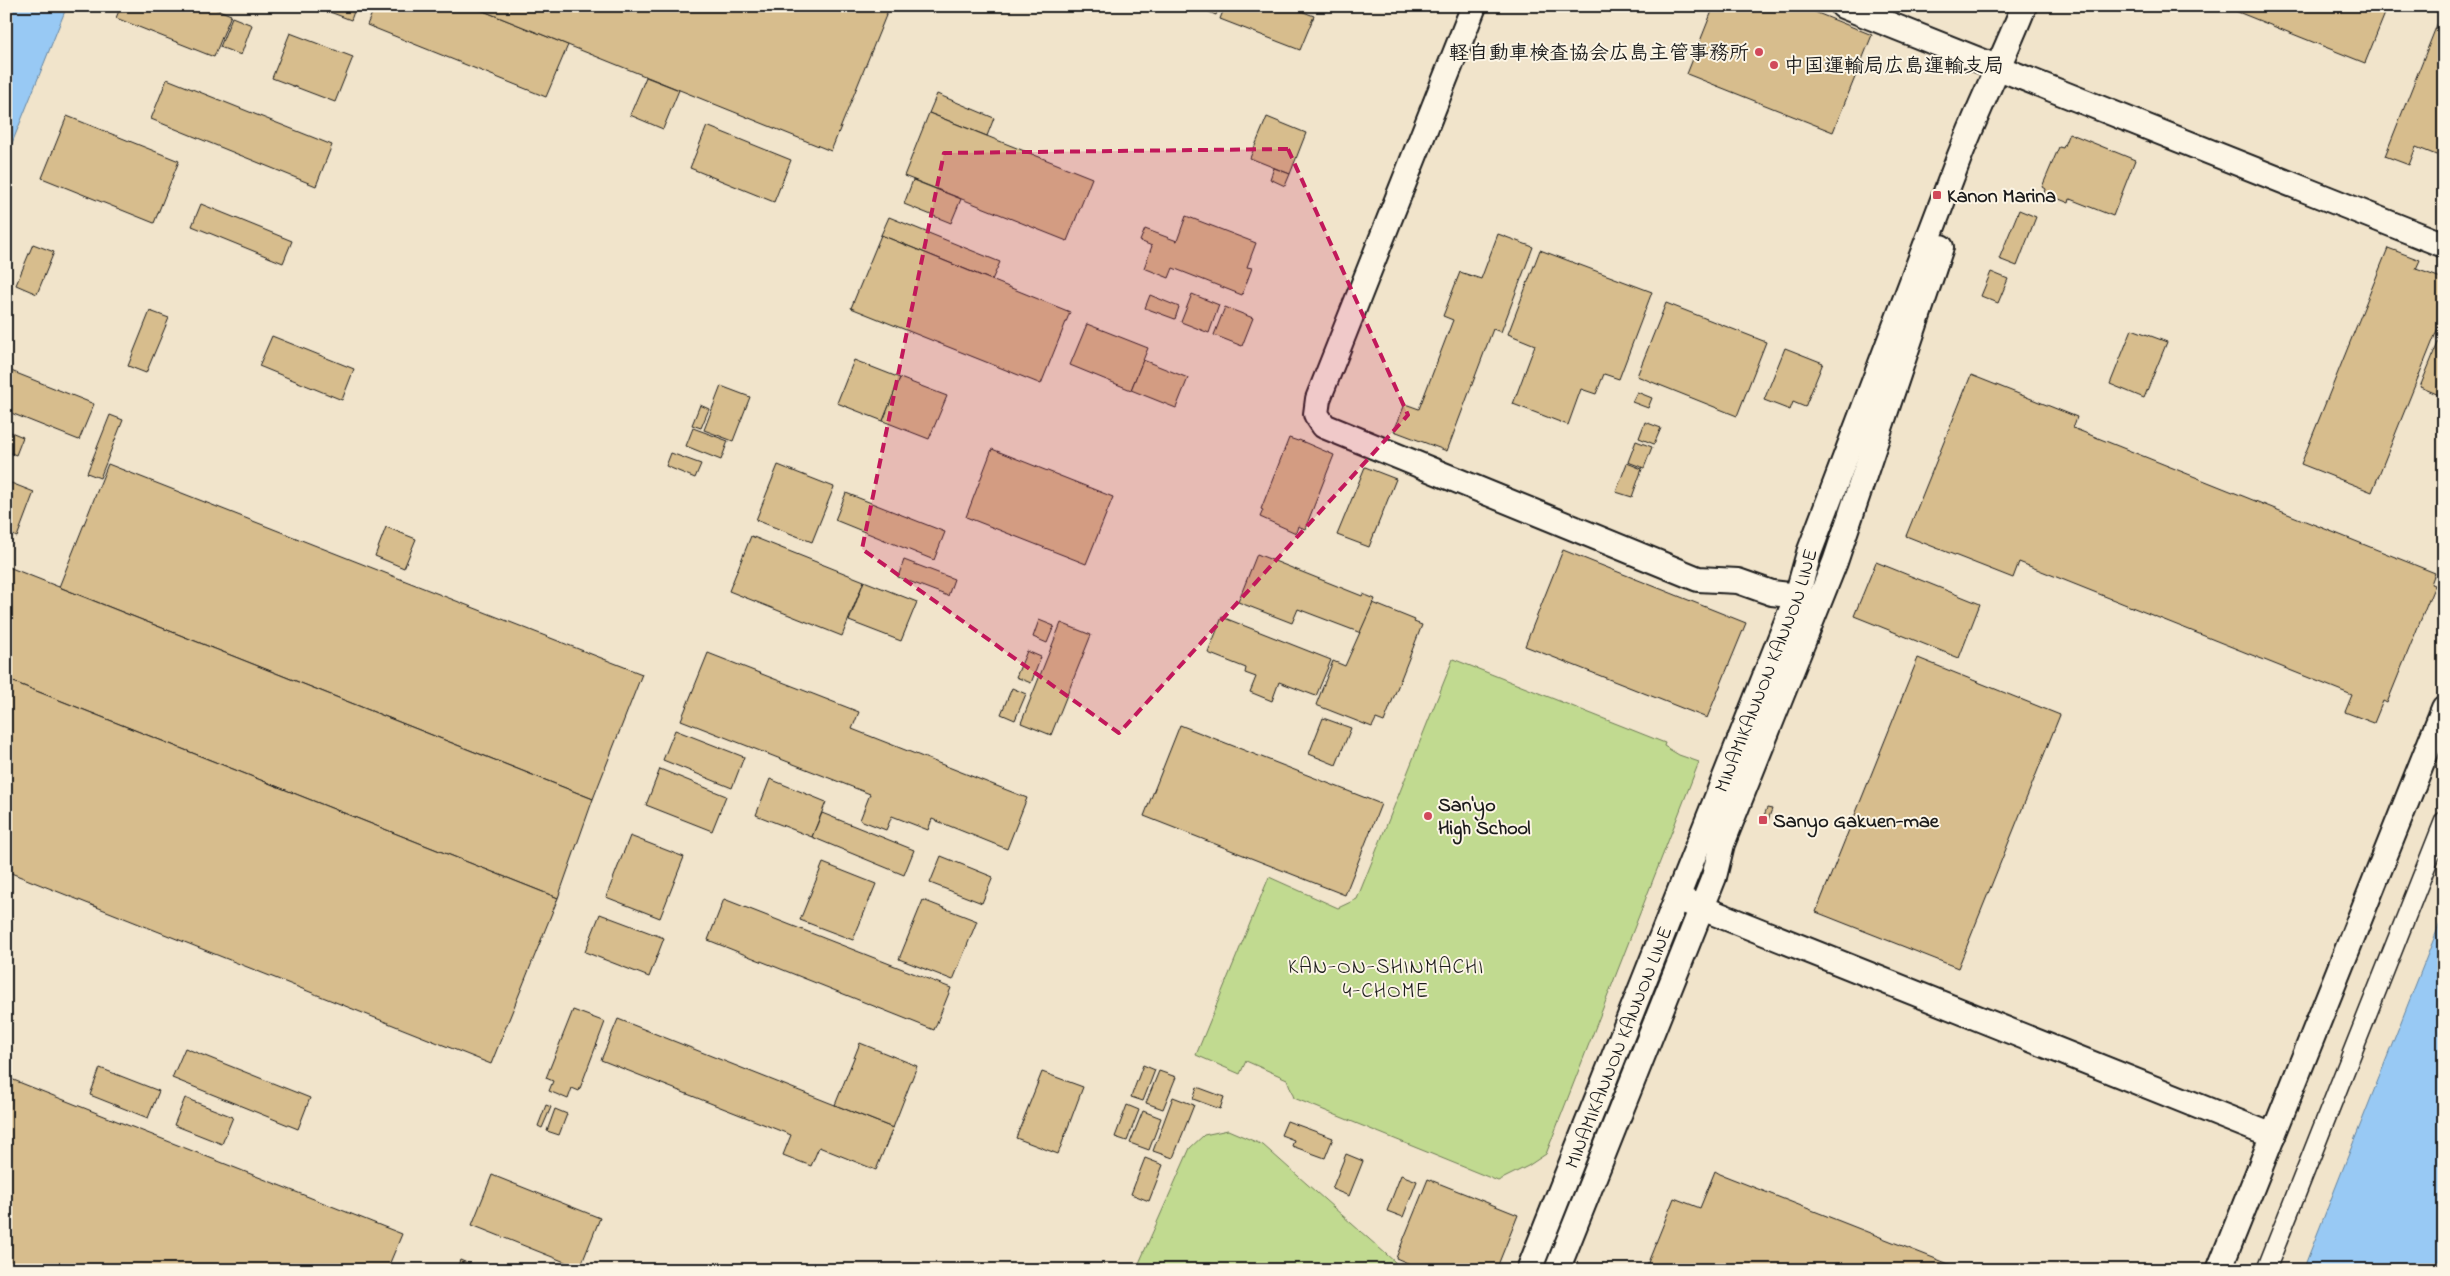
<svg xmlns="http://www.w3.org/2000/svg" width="2450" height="1276" viewBox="0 0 2450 1276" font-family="'Indie Flower','Klee One',sans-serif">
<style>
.green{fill:#c1da90;stroke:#6e7b56}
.water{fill:#98c9f4;stroke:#66849e}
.building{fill:#d7bd8d;stroke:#1c1c1c}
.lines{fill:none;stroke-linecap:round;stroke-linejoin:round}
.street-casing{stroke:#1c1c1c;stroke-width:21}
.secondary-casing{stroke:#1c1c1c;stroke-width:28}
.street{stroke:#fcf5e5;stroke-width:18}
.secondary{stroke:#fcf5e5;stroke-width:24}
.marked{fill:#c2185b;fill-opacity:0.2;stroke:#c2185b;stroke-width:4;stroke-dasharray:10 6;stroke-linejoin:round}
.poi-dot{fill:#d1495b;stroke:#fcf5e5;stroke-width:2}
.labels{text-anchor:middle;stroke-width:4;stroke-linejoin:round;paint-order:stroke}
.poi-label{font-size:20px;font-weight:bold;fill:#1c1c1c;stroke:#fcf5e5;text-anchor:start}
.street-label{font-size:20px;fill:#1c1c1c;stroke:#fcf5e5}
.neighbourhood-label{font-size:21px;letter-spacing:1px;fill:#1c1c1c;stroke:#fcf5e5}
</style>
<rect width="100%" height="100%" fill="#f1e4cb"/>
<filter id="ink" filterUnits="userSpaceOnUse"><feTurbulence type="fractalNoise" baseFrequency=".02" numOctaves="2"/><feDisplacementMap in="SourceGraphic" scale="10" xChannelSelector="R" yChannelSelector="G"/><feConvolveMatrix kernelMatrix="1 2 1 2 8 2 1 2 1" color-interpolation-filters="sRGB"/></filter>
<g filter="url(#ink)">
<!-- green -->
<g class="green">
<path d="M1453,659L1665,743L1664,746L1679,755L1699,762L1546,1154L1528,1166L1498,1181L1294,1098L1287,1079L1246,1061L1240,1074L1196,1055L1269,877L1338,908L1357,899Z"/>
<path d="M1228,1130L1263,1145L1404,1270H1136L1190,1148L1204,1135Z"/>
</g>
<!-- water -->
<g class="water">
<path d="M6,6H67L6,158Z"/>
<path d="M2444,913V1270H2303Z"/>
</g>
<!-- building -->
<g class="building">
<path d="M121,6H209L231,15L214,57L116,18Z"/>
<path d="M314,6H356L351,20Z"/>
<path d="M375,6H471L568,45L546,97L367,25Z"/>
<path d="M471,6H884L889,8L831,151Z"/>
<path d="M1195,6H1219L1216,15Z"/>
<path d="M1225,6H1288L1314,16L1300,50L1220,19Z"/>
<path d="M1714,6H1800L1872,35L1833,132L1687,74Z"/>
<path d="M2223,6H2388L2365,63Z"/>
<path d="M2444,7V158L2416,147L2409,165L2385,156Z"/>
<path d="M232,17L252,25L241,55L220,47Z"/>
<path d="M290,33L353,57L335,102L272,78Z"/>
<path d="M646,77L679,90L663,129L630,115Z"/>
<path d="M167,79L332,145L316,186L151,119Z"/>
<path d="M937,94L994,118L987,136L929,113Z"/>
<path d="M929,113L1092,178L1067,241L904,176Z"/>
<path d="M67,116L179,161L154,223L42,178Z"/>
<path d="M1267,117L1306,133L1290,174L1250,158Z"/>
<path d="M707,126L791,160L774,202L690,168Z"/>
<path d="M2069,133L2135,160L2113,216L2070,199L2069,203L2044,193L2045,189L2042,187L2059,147L2063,148Z"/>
<path d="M1274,168L1290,174L1285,186L1270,179Z"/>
<path d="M913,180L961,199L951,223L904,204Z"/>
<path d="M201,204L292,241L283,263L192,226Z"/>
<path d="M2019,210L2036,217L2017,266L1999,259Z"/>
<path d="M1186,216L1256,243L1247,267L1252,268L1242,295L1173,268L1169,278L1144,268L1152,246L1140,241L1145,229L1177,241Z"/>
<path d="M889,217L1000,262L992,280L881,235Z"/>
<path d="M1498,234L1533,247L1501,332L1493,329L1447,451L1394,431L1405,404L1419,409L1453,320L1443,316L1460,272L1481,279Z"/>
<path d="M881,235L1070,312L1041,384L851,308Z"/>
<path d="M33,244L54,252L37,294L16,285Z"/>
<path d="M2388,248L2420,260L2416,269L2444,279V313L2372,492L2301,464Z"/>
<path d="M1540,250L1652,292L1619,379L1604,374L1596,394L1581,389L1568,425L1513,404L1535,345L1508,334Z"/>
<path d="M1991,272L2008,279L1998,303L1981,296Z"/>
<path d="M1192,294L1219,305L1209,333L1181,322Z"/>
<path d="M1150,295L1179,307L1175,319L1145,308Z"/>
<path d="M1666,303L1766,342L1737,416L1637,376Z"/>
<path d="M1225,307L1253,318L1242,346L1214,335Z"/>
<path d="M150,311L169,318L146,373L128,366Z"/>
<path d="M1087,324L1148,348L1131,390L1070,365Z"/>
<path d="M2132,329L2167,342L2144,398L2110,384Z"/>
<path d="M272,336L354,369L342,400L259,366Z"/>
<path d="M2440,338L2444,339V397L2420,387Z"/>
<path d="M1785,348L1823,363L1805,407L1793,402L1790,410L1764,400Z"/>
<path d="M854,360L900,378L883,421L837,403Z"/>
<path d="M1143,360L1188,378L1176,408L1131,390Z"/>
<path d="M6,369L94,404L79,440L6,411Z"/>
<path d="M1971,375L2077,417L2073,428L2435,573L2431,584L2435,585L2387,703L2383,701L2374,723L2345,712L2352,695L2019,562L2013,578L1906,536Z"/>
<path d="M900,378L947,396L929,439L883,421Z"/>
<path d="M721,386L750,397L733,441L704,430Z"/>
<path d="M1637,392L1652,398L1648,408L1632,402Z"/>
<path d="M700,405L709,409L701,428L692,425Z"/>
<path d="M110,415L123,420L100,478L87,473Z"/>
<path d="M1645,422L1661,428L1654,444L1639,438Z"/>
<path d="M693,428L728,441L721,460L686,446Z"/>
<path d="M6,430L23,437L16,455L6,451Z"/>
<path d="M1289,438L1298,441L1299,440L1334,455L1305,529L1298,526L1296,533L1260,517L1263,510L1261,509Z"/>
<path d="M1636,441L1652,447L1644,468L1628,462Z"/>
<path d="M992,449L1113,497L1086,564L966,517Z"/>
<path d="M671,453L701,464L695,478L666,466Z"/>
<path d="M1627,463L1642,469L1632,497L1616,492Z"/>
<path d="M108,464L642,674L593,799L59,587Z"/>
<path d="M778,465L834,487L812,542L756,520Z"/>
<path d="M1365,467L1396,479L1369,547L1337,535Z"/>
<path d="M6,481L34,492L17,537L6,532Z"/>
<path d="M846,493L945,532L934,560L835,520Z"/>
<path d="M386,527L416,539L404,568L375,556Z"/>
<path d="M751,536L864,581L842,636L729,591Z"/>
<path d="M1563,550L1746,623L1707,718L1525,646Z"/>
<path d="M1257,554L1362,596L1363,594L1375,599L1361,633L1298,609L1292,623L1238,602Z"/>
<path d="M904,560L954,579L948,596L898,577Z"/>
<path d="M1876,562L1980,604L1959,658L1854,616Z"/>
<path d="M6,566L593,799L558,898L6,679Z"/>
<path d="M864,581L917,602L901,641L849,621Z"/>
<path d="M1373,603L1415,620L1414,622L1422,625L1384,722L1376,719L1372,727L1316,705L1333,661L1345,666Z"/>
<path d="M1222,617L1331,660L1316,696L1279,682L1272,701L1250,692L1256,677L1245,673L1246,668L1208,653Z"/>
<path d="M1039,620L1054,626L1047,643L1033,637Z"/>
<path d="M1061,623L1091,635L1051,735L1021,723Z"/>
<path d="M1027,651L1041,657L1031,683L1016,677Z"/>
<path d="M708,653L859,712L852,729L1027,798L1007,849L932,819L928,830L892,816L886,830L860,820L870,794L681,720Z"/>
<path d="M1918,658L2060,715L1958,968L1816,912Z"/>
<path d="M6,679L558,898L491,1064L6,871Z"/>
<path d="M1012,688L1026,694L1015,720L1001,714Z"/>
<path d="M1323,718L1351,728L1336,765L1309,754Z"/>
<path d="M1180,725L1381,804L1345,895L1144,816Z"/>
<path d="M675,730L744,757L732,788L663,760Z"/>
<path d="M660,769L726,796L712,831L646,805Z"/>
<path d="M770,779L826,802L812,837L756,815Z"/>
<path d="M1767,808L1772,809L1768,820L1763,818Z"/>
<path d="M822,813L914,850L904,875L812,837Z"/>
<path d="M630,836L684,857L660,918L606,897Z"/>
<path d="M941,856L993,877L982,903L930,883Z"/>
<path d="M823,863L876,884L853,940L800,920Z"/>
<path d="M724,899L951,988L934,1030L708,940Z"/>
<path d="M923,900L977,921L953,980L899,959Z"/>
<path d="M600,914L664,938L649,977L585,952Z"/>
<path d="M573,1010L605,1022L579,1091L572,1088L568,1099L549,1091L553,1081L546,1078Z"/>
<path d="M618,1019L893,1128L876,1170L819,1147L811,1166L783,1155L791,1135L601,1060Z"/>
<path d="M860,1043L917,1066L893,1128L835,1105Z"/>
<path d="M185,1048L310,1098L298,1129L172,1078Z"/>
<path d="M1143,1065L1155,1070L1143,1101L1131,1097Z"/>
<path d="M100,1068L159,1091L148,1118L90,1095Z"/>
<path d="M1159,1071L1176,1077L1163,1109L1146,1103Z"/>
<path d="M1042,1072L1083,1087L1058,1154L1016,1138Z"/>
<path d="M6,1077L402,1234L387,1270H6Z"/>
<path d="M1197,1087L1224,1097L1220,1109L1193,1099Z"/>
<path d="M1173,1097L1194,1105L1173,1158L1153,1151Z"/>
<path d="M185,1098L233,1117L222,1144L174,1125Z"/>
<path d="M546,1105L551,1107L542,1128L538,1126Z"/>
<path d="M1127,1105L1139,1110L1127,1141L1115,1137Z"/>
<path d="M555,1109L567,1114L559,1135L547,1131Z"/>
<path d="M1143,1111L1161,1118L1149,1150L1130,1143Z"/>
<path d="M1287,1121L1333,1138L1325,1158L1292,1146L1294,1140L1281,1135Z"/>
<path d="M1346,1154L1363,1161L1349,1196L1332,1189Z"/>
<path d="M1145,1158L1163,1165L1149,1201L1131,1194Z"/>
<path d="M1715,1171L1720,1174L1964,1270H1645L1674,1198L1700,1208Z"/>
<path d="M492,1175L600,1218L580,1268L472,1225Z"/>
<path d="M1401,1175L1417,1181L1403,1217L1387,1211Z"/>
<path d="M1428,1179L1518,1215L1496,1270H1424L1396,1258Z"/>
<path d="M460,1260L484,1270H456Z"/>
</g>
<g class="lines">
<defs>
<path id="street" d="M2266,1270L2444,821"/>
<g id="secondary">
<path d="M1474,6L1318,399L1316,414L1324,426L1698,579L1738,581L1772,593L1797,596L1810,601"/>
<path d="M1843,6L2444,245"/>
<path d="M1687,902L2273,1136"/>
<path id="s1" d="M1529,1270L1797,596L1809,553C1858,423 1907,293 1957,163C1977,110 2003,59 2024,6"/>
<path d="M1557,1270L1714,877L1722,844L1835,562L1941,247"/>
<path d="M2219,1270L2444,708"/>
</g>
</defs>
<!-- street casing -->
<use href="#street" class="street-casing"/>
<!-- secondary casing -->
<use href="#secondary" class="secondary-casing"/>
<!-- street -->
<use href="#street" class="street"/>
<!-- secondary -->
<use href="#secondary" class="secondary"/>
</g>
</g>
<!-- marked area -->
<path class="marked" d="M1288,149L1408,415L1119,733L862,549L944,153Z"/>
<!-- markers -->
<g class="poi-dot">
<circle cx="1759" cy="52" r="5"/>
<circle cx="1774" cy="65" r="5"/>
<rect x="1932" y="190" width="10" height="10" rx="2.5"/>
<circle cx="1428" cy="816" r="5"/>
<rect x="1758" y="815" width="10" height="10" rx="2.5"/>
</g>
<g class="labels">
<!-- poi labels -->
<g class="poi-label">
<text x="1749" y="59" text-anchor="end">軽自動車検査協会広島主管事務所</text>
<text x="1784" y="72">中国運輸局広島運輸支局</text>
<text x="1947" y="202">Kanon Marina</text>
<text x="1438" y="811">San'yo<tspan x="1438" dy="23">High School</tspan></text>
<text x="1773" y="827">Sanyo Gakuen-mae</text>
</g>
<!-- street labels -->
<g class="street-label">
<text dy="7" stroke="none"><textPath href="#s1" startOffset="645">MINAMIKANNON KANNON LINE</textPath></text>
<text dy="7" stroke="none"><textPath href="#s1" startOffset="240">MINAMIKANNON KANNON LINE</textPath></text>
</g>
<!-- neighbourhood labels -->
<g class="neighbourhood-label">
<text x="1386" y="973">KAN-ON-SHINMACHI<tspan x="1386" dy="24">4-CHOME</tspan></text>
</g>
</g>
<!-- margin -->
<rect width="2450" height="1276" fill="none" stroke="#fcf5e5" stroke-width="25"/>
<rect x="12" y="12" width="2425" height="1251" fill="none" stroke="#1c1c1c" stroke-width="2" filter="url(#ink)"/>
</svg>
